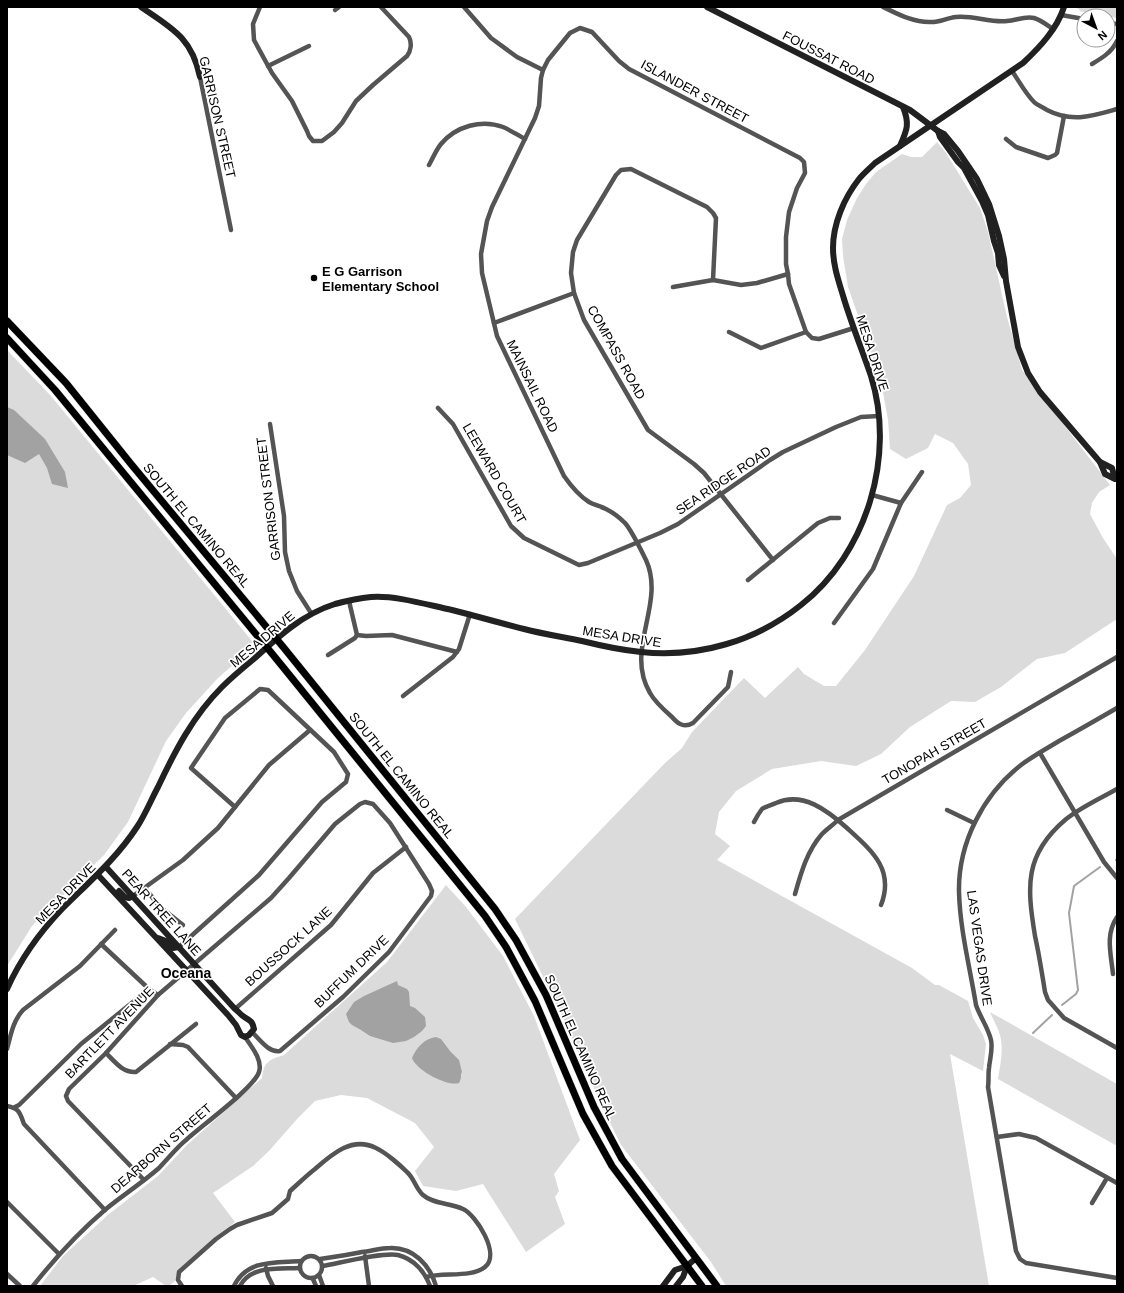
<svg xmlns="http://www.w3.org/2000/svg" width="1124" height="1293" viewBox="0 0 1124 1293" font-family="Helvetica,sans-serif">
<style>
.green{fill:#dbdbdb}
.water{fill:#a2a2a2}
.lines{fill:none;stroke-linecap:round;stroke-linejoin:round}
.stream{stroke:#a2a2a2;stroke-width:2}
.primary-casing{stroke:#dbdbdb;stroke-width:8}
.street{stroke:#545454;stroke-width:4.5}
.secondary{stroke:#212121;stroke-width:6}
.primary{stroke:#000;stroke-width:7}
.poi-dot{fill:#000;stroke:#fff;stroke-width:1.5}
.labels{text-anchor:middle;stroke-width:3.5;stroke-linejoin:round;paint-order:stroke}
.street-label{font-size:13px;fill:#000;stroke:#fff}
.poi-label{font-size:13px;font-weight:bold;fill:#000;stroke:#fff;text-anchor:start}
.neighbourhood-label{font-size:14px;font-weight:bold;fill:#000;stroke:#fff}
</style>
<rect width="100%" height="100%" fill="#fff"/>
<!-- green -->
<g class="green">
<path d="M1076,7H1117V18L1079,11L1080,10Z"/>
<path d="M937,142L946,153L980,208L988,232L1007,317L1022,370L1110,485L1099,492L1092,503L1090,514L1103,538L1117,559V619L1065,653L1037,659L1001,687L975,702L951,701L910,727L881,754L856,766L821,761L772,769L736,791L719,812L715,834L730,846L717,860L912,968L935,985H939L968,1001L973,1018L983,1035L986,1044L983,1071L950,1054L989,1286H726L711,1262L621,1145L601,1104L565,1022L515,919L665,763L682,748L692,732L744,678L765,698L798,667L804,674L824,686H836L865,650L914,576L947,505L960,498L971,485L968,464L953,443L935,434L928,448L906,459L890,449L888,420L881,381L848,287L843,256L842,239L847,220L857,198L866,184L876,172L902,154L911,157H922Z"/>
<path d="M7,350L51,396L252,641L251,649L217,679L186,713L166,741L128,822L104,855L32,926L7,966Z"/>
<path d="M446,885L466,907L503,956L534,1016L580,1140L554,1174L559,1191L555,1197L565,1224L526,1252L483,1184L456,1191L423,1186L415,1171L434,1147L415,1123L367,1098L341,1095L315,1101L297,1119L269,1151L253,1166L213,1193L235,1222L218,1235L177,1271L176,1280L169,1286H166L153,1277L133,1286H40L63,1256L109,1214L158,1176L187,1145L262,1078C264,1062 268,1060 284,1055L387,962Z"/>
<path d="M990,1012L1117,1084V1146L998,1079C1000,1065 1004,1050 1000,1035C998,1027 993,1020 990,1012Z"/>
</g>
<!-- water -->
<g class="water">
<path d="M7,407L14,410L45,439L65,472L68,488L52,484L47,468L39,454L25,463L7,455Z"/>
<path d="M397,981L398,985L407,989L409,992L410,1006L415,1008L425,1017L426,1026L422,1031L414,1037L406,1041L393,1043L370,1036L361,1030L352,1025L349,1022L346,1014L354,1002L364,996Z"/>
<path d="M436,1037L441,1039L450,1051L459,1060L462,1072L461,1074C461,1078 461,1079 459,1083C447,1087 416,1070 412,1058C417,1047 424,1039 436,1037Z"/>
</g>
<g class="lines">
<!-- stream -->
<g class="stream">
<path d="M1116,860L1117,859"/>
<path d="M1062,1005L1076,994L1078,990L1069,913L1074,886L1100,867"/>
<path d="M1033,1033L1052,1015"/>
</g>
<defs>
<g id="primary">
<path d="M7,321L66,383L131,464L284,648L495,909L516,940L546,995L594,1107L622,1159L717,1286"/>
<path d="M7,338L55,390L274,656L485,916L506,947L535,1001L583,1114L612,1166L702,1286"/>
</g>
</defs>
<!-- primary casing -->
<use href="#primary" class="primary-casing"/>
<!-- street -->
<g class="street">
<path d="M260,7L253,24L254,40L272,73L292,101L307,131L309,136L313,141H322L334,132L342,123L356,101L373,85L407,56C411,51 412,43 409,37L381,7"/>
<path d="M464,7L491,38L517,57L543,70"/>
<path d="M883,7C898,14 912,22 929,22C939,23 946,18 956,17C973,15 990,23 1007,21C1017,20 1025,16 1034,18C1041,20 1047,25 1053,29"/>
<path d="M335,10L339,7"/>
<path d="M1061,15L1084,19"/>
<path d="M1108,23L1117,24"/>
<path d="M1092,64C1102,58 1112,52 1117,41"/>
<path d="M268,66L309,46"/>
<path d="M1012,71C1019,81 1025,93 1034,102C1037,105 1043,107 1047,110C1072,123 1092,116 1117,109"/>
<path d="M200,77L231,230"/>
<path d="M1006,139L1016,147L1048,158L1055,155L1057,153L1064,116"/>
<path d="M429,165C433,158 436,150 441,144C456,126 482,119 503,127C510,130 518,135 525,139"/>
<path d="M713,280L716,218L713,213L707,207L631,169L621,170L616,175L577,240L573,252L571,273L574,293L584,320L648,430L694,464L704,473L773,560"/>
<path d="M673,287L713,280L741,285L757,283L788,274"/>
<path d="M494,323L574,293"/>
<path d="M729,332L761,348L806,332"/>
<path d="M438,408L453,424L511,526L524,538L579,565L588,563L660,533L678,524L770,460L783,452L836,427L861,417L879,416"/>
<path d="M270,424L284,516L285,552L289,571L297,591L311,613"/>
<path d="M872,495L901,503"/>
<path d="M748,580L818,523L830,518H839"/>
<path d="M349,601L357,635"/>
<path d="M834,623L873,569L901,503L922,472"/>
<path d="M357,635L366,636L392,635L457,652"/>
<path d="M328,655L355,638L357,635"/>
<path d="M731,672L728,687L693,723C684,728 678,724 672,717C664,710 655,702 650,693C624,649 666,604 646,560C641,550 632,531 625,523C620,518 612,512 606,509C600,506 594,505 589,502C578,495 571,486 564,476L497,336L482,273L481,254L487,221L492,207L535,118L539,106L541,78L543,70L548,60L570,33L580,28L592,32L619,61L629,69L800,158L804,162L805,173L797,188L789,212L786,237V264L788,274L789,284L806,332L812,338L819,339L854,328"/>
<path d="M403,696L453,657L459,649L470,614"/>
<path d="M1117,708C1098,719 1079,730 1059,741C1046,749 1033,756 1021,765C983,795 958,843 959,892C960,930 970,968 976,1005C980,1017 988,1027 991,1040C993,1049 990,1058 989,1068C988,1074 989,1081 988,1087L1016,1251L1020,1259L1026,1263L1117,1278"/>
<path d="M1040,753L1104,862L1117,878"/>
<path d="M1117,789C1101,798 1079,808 1065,820C1024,855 1027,887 1035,936C1039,954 1042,973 1045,992L1048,1000L1064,1018L1117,1048"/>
<path d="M947,810L974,823"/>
<path d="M754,822C756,818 759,813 762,809C766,806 772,805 776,803C803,791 828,811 847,828C871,850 895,869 881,905"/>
<path d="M145,888L159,906L183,925"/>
<path d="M795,894C801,873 807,851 822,834C827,829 833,825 838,820L1117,657"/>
<path d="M133,896L183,860L218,828L269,765L310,730"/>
<path d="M101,944L149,989L158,995"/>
<path d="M179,947L259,875L322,802L346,782L348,774L334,752L268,690L260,689L225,718L191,768L235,807"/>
<path d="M1113,974C1111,954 1105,935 1117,917"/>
<path d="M235,1009L331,925L373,873L406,847"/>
<path d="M170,1044L183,1045L188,1047L236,1098"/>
<path d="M7,1049C11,1034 13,1021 23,1010L80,966L115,930"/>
<path d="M106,1053C115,1062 123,1073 136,1072L196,1024"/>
<path d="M7,1106C19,1108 20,1113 24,1124L105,1210"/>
<path d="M15,1107L19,1105L81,1044L149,989"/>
<path d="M997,1137L1019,1134L1036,1138L1117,1183"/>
<path d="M144,1180L68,1101L66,1096L69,1089L106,1053L158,995L271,898L289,878L335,824L360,804L365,802L373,804L390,823L429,884L432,891L431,896L389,952L343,997L280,1051C269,1053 260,1040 252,1032"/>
<path d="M7,1202L59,1254"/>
<path d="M1092,1203L1107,1178"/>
<circle cx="311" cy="1267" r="11"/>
<path d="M365,1256L369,1286"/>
<path d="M320,1259C334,1257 348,1255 362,1252C371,1251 381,1248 390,1248C413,1247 430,1265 436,1286"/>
<path d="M323,1266C340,1263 382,1252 398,1255C414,1259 425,1272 430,1286"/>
<path d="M266,1268L268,1276L273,1286"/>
<path d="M7,1274L20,1286"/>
<path d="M319,1275L323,1286"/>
<path d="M313,1279L316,1286"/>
<path d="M33,1286C55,1258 79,1232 106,1209C123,1195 142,1183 159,1168C168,1159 176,1148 186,1140C201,1126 254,1088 259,1072C263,1060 251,1046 245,1037"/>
<path d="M182,1286L178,1280L179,1272L216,1239L230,1229L237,1225L272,1213L288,1199L290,1191C298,1184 306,1176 315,1169C332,1154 352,1136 376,1148C385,1152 400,1165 407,1172C414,1178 416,1189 423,1195C433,1204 450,1203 463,1209C476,1215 501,1254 485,1267C471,1278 444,1272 426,1277"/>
<path d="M234,1286C247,1259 275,1263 301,1261"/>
<path d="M240,1286C251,1265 279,1269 299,1268"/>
</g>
<!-- secondary -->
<g class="secondary">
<path d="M141,7C172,28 192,38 200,77"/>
<path d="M707,7L910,110L938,131L944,134L958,151L977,179L989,204L999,236L1004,259L1006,281L1018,347L1028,373L1040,392L1100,462"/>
<path d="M938,131L940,137L958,162L964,168L982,201L988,215L994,241L998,253L999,265L1004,276"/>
<path d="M900,146C907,130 910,124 903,107"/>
<path d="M1100,462L1112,468L1115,479L1105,474Z"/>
<path d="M98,875L228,1015L236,1025L241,1035L245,1037L249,1035L254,1029C252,1019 249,1021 243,1016C240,1014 238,1011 235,1009L106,867"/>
<path d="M119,891L125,897L129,898L133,896"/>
<path d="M158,938L166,941L173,948L179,947"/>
<path d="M7,989C20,960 40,932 62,909C89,882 116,859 137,827C145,815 151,800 158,787C175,751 193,716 222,687C232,677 244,667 255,658C279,636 303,614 335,604C346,601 360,598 371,597C395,595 428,605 452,610C476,616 500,623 524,629C543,634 563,637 582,641C602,646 621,650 641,652C699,658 756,641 801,605C867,553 896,456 871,376C862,350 852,325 844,299C839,282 833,266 833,248C833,224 844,198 859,179C863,174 869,169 875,163L1023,63C1040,47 1057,29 1064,7"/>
<path d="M663,1286L675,1270L687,1266L696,1258"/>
<path d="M676,1286L683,1277L687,1266"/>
</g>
<!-- primary -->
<use href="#primary" class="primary"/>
</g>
<!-- markers -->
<circle class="poi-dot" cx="314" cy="278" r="4"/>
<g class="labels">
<!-- street labels -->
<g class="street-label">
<text transform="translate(829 57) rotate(27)" y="5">FOUSSAT ROAD</text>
<text transform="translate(695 91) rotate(28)" y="5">ISLANDER STREET</text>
<text transform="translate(218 117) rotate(77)" y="5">GARRISON STREET</text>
<text transform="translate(617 352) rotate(61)" y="5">COMPASS ROAD</text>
<text transform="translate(873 353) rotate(72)" y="5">MESA DRIVE</text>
<text transform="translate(533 386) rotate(64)" y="5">MAINSAIL ROAD</text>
<text transform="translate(495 473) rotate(60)" y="5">LEEWARD COURT</text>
<text transform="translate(723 480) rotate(-34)" y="5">SEA RIDGE ROAD</text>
<text transform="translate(268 499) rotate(-97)" y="5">GARRISON STREET</text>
<text transform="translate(197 525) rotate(50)" y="5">SOUTH EL CAMINO REAL</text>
<text transform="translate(622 636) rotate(9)" y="5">MESA DRIVE</text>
<text transform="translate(262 639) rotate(-40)" y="5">MESA DRIVE</text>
<text transform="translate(934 751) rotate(-30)" y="5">TONOPAH STREET</text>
<text transform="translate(402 775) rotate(51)" y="5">SOUTH EL CAMINO REAL</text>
<text transform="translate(65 893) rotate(-46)" y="5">MESA DRIVE</text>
<text transform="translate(162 912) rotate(48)" y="5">PEAR TREE LANE</text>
<text transform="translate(288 946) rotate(-42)" y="5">BOUSSOCK LANE</text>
<text transform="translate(980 948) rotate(82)" y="5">LAS VEGAS DRIVE</text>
<text transform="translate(351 971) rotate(-44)" y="5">BUFFUM DRIVE</text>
<text transform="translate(109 1032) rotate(-46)" y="5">BARTLETT AVENUE</text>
<text transform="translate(581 1047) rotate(66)" y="5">SOUTH EL CAMINO REAL</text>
<text transform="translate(161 1148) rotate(-41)" y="5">DEARBORN STREET</text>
</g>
<!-- poi labels -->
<g class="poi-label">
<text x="322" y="276">E G Garrison<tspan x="322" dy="15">Elementary School</tspan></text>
</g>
<!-- neighbourhood labels -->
<g class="neighbourhood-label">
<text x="186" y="978">Oceana</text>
</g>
</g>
<!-- border -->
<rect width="1124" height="1293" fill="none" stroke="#000000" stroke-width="16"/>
<!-- north arrow -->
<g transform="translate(1096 28) rotate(139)"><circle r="19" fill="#ffffff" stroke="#999999"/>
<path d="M0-3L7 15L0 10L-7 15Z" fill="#000000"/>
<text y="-6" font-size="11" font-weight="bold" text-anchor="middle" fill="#000000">N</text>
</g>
</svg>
